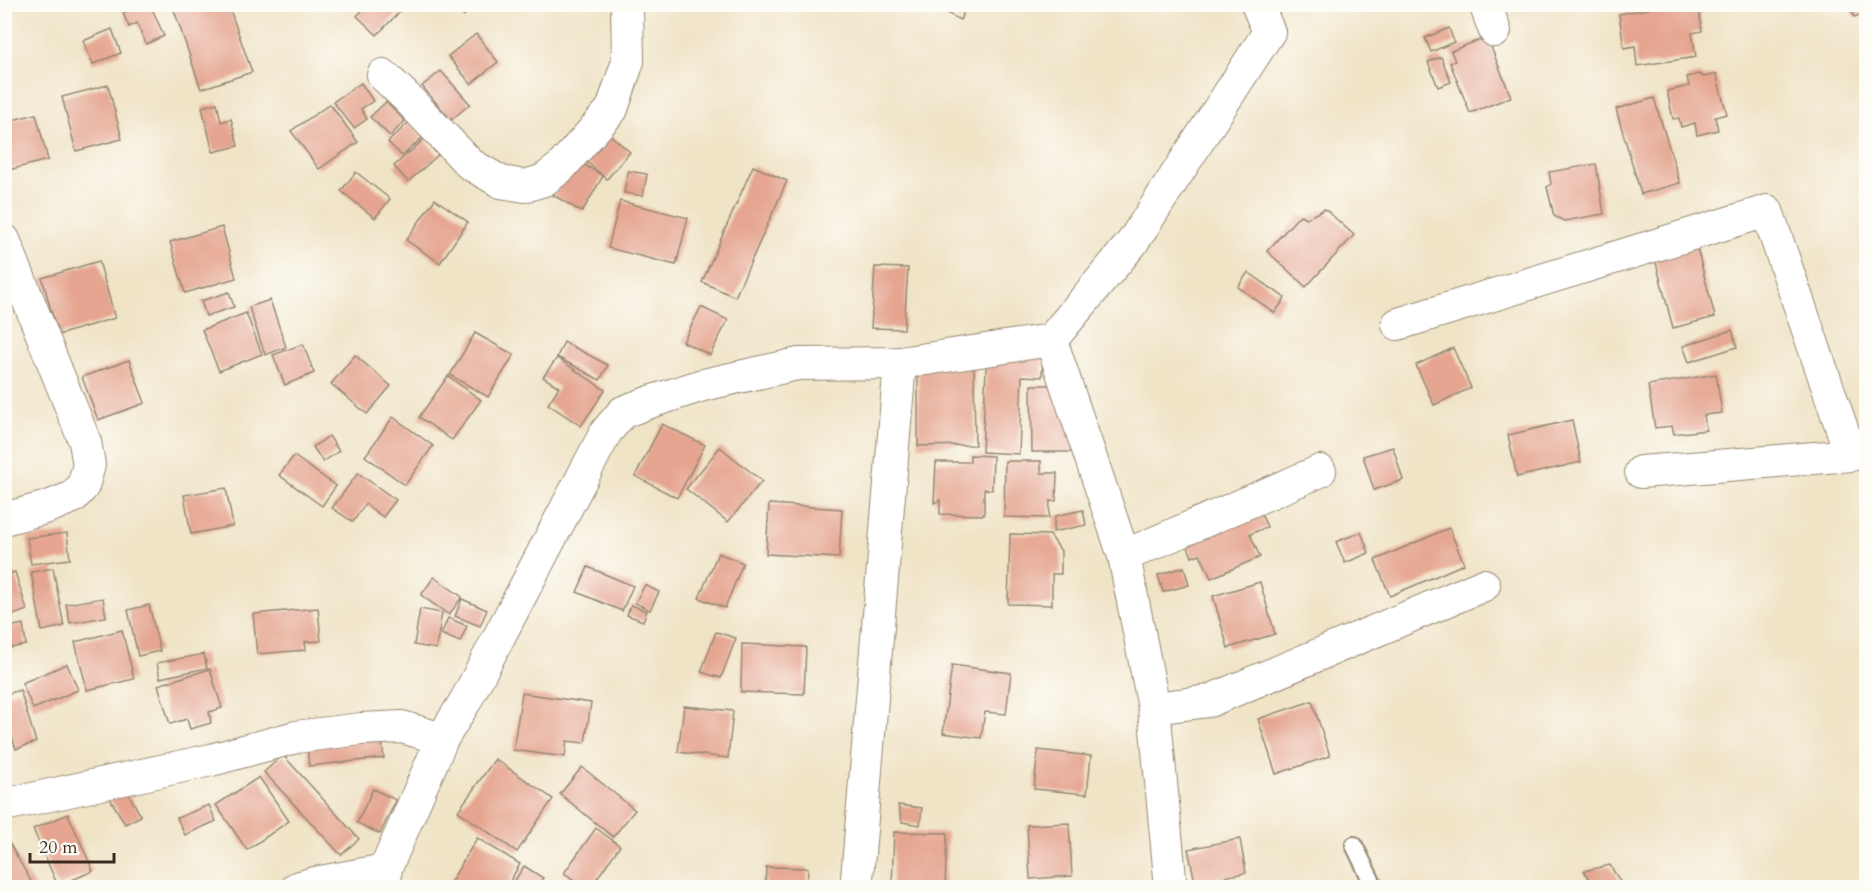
<svg xmlns="http://www.w3.org/2000/svg" width="1871" height="892" viewBox="0 0 1871 892" font-family="Cardo,serif">
<style>
.building{fill:#e5a590}
.lines{fill:none;stroke-linecap:round;stroke-linejoin:round}
.lane-casing{stroke:#968772;stroke-width:20}
.street-casing{stroke:#968772;stroke-width:34}
.lane{stroke:#fff;stroke-width:16}
.street{stroke:#fff;stroke-width:32}
</style>
<rect width="100%" height="100%" fill="#fdfcf7"/>
<filter id="ink" filterUnits="userSpaceOnUse"><feTurbulence type="fractalNoise" baseFrequency=".0167" numOctaves="2"/><feDisplacementMap in="SourceGraphic" scale="12" xChannelSelector="R" yChannelSelector="G"/><feConvolveMatrix kernelMatrix="1 2 1 2 8 2 1 2 1" color-interpolation-filters="sRGB"/></filter>
<filter id="wash" filterUnits="userSpaceOnUse"><feTurbulence type="fractalNoise" baseFrequency=".008" numOctaves="4" result="noise"/><feDisplacementMap in="SourceGraphic" scale="24" xChannelSelector="R" yChannelSelector="G"/><feGaussianBlur stdDeviation="1.35" result="paint"/><feColorMatrix in="noise" values="0 0 0 0 0 0 0 0 0 0 0 0 0 0 0 0 0 1.4 0 .05"/><feComposite in="paint" operator="in"/></filter>
<g filter="url(#wash)">
<rect width="100%" height="100%" fill="#f0e4c7"/>
<g id="blocks">
<!-- building -->
<g class="building">
<path d="M142,4H150L164,36L146,44L137,23L129,27L123,13Z"/>
<path d="M172,4H228L252,72L201,89Z"/>
<path d="M368,4H407L377,35L357,16Z"/>
<path d="M930,4H968L960,20Z"/>
<path d="M1648,4H1698L1702,31L1692,33L1696,57L1637,66L1635,46L1624,48L1619,14L1649,9Z"/>
<path d="M1849,4H1866V13L1854,17Z"/>
<path d="M454,5H477L463,16Z"/>
<path d="M1449,28L1454,42L1431,52L1425,38Z"/>
<path d="M112,29L121,53L93,64L83,41Z"/>
<path d="M476,34L498,62L471,84L448,56Z"/>
<path d="M1487,37L1511,97L1470,113L1450,63L1455,61L1451,51Z"/>
<path d="M1441,57L1451,82L1438,87L1428,62Z"/>
<path d="M441,71L470,104L451,120L422,86Z"/>
<path d="M1699,74L1704,77L1716,74L1727,114L1715,117L1718,130L1697,135L1695,123L1681,127L1679,118L1673,119L1667,91L1689,86L1687,77Z"/>
<path d="M361,83L373,101L361,109L367,119L354,128L333,102Z"/>
<path d="M108,85L122,139L76,151L62,97Z"/>
<path d="M1654,98L1680,183L1641,194L1616,109Z"/>
<path d="M386,102L405,121L390,136L370,117Z"/>
<path d="M217,103L221,122L231,119L238,146L213,152L202,107Z"/>
<path d="M330,104L358,142L319,169L291,131Z"/>
<path d="M36,114L48,160L5,171L4,122Z"/>
<path d="M409,122L423,137L402,156L388,142Z"/>
<path d="M602,128L630,152L607,179L603,176L582,212L553,195L575,159L603,176L579,155Z"/>
<path d="M424,139L438,155L408,182L394,166Z"/>
<path d="M1596,164L1604,214L1564,221L1554,216L1547,187L1551,184L1549,172Z"/>
<path d="M753,166L787,181L735,297L702,282Z"/>
<path d="M628,171L647,174L643,196L624,193Z"/>
<path d="M356,172L390,199L375,218L341,191Z"/>
<path d="M435,199L468,222L440,263L406,240Z"/>
<path d="M620,201L688,218L676,265L608,248Z"/>
<path d="M1325,209L1354,235L1306,287L1267,251L1300,215L1307,218Z"/>
<path d="M222,227L236,278L185,293L170,242Z"/>
<path d="M1696,244L1715,317L1673,328L1654,255Z"/>
<path d="M99,261L115,318L58,335L42,278Z"/>
<path d="M875,267L908,268L904,329L871,328Z"/>
<path d="M1248,272L1285,298L1275,313L1238,287Z"/>
<path d="M229,292L234,307L206,316L201,301Z"/>
<path d="M270,300L286,347L265,355L249,307Z"/>
<path d="M701,307L728,320L710,355L683,342Z"/>
<path d="M246,313L262,354L219,371L202,330Z"/>
<path d="M1732,330L1737,347L1689,362L1683,346Z"/>
<path d="M475,333L514,355L488,397L450,375Z"/>
<path d="M564,342L608,365L600,380L557,357Z"/>
<path d="M303,344L314,373L285,385L273,355Z"/>
<path d="M1453,348L1471,388L1434,405L1416,365Z"/>
<path d="M987,350L1043,353L1042,377L1022,376L1019,454L982,452Z"/>
<path d="M355,355L391,386L367,414L331,384Z"/>
<path d="M557,358L605,390L581,426L548,404L559,387L543,377Z"/>
<path d="M129,360L145,403L98,420L82,377Z"/>
<path d="M974,365L975,445L918,446V366Z"/>
<path d="M1716,374L1722,413L1704,415L1706,430L1674,434L1672,426L1655,428L1648,385Z"/>
<path d="M448,376L481,400L452,440L419,417Z"/>
<path d="M1031,385H1054L1076,452H1032Z"/>
<path d="M393,417L433,446L405,485L365,456Z"/>
<path d="M1572,420L1581,462L1517,477L1508,435Z"/>
<path d="M662,424L705,445L677,498L635,476Z"/>
<path d="M329,436L339,451L323,462L313,447Z"/>
<path d="M720,447L762,481L728,522L686,489Z"/>
<path d="M1393,447L1403,480L1374,490L1363,456Z"/>
<path d="M970,455L993,456L992,490L984,489V515L940,514V500L934,503L936,462H970Z"/>
<path d="M294,456L336,486L322,506L279,475Z"/>
<path d="M1005,461H1041V473H1057L1056,501H1050L1049,518L1004,517Z"/>
<path d="M358,473L396,500L383,517L365,504L353,522L332,508Z"/>
<path d="M226,488L233,526L191,534L184,495Z"/>
<path d="M769,504L842,509L839,558L766,554Z"/>
<path d="M1083,510L1086,525L1053,532L1055,516Z"/>
<path d="M1260,511L1267,527L1250,534L1260,557L1211,578L1200,554L1192,557L1186,542Z"/>
<path d="M1449,528L1464,564L1390,596L1375,560Z"/>
<path d="M1361,532L1369,553L1345,563L1336,542Z"/>
<path d="M67,533L70,559L31,564L27,538Z"/>
<path d="M1010,534L1050,535L1061,551V574H1052V605L1008,604Z"/>
<path d="M718,553L743,563L725,608L699,598Z"/>
<path d="M588,567L633,586L622,611L577,592Z"/>
<path d="M1184,567L1189,585L1163,592L1158,575Z"/>
<path d="M53,568L64,626L42,631L31,572Z"/>
<path d="M15,572L27,610L5,618V575Z"/>
<path d="M434,577L462,597L449,615L421,595Z"/>
<path d="M1260,582L1275,634L1228,648L1213,596Z"/>
<path d="M645,585L659,592L650,610L635,603Z"/>
<path d="M103,598L106,617L70,623L66,604Z"/>
<path d="M462,599L487,610L480,626L455,616Z"/>
<path d="M149,605L160,651L138,656L128,610Z"/>
<path d="M631,605L647,611L643,621L627,615Z"/>
<path d="M318,608L321,641L305,642L306,650L257,654L253,614Z"/>
<path d="M420,609L442,613L436,649L414,645Z"/>
<path d="M448,618L467,626L460,642L441,634Z"/>
<path d="M23,624L26,645L5,649V628Z"/>
<path d="M122,630L134,679L87,690L75,642Z"/>
<path d="M716,632L736,638L721,678L701,672Z"/>
<path d="M742,644L806,647L804,694L741,692Z"/>
<path d="M204,654L207,668L160,678L157,663Z"/>
<path d="M67,664L78,690L33,709L22,683Z"/>
<path d="M952,665L1011,673L1006,714L985,712L981,738L943,733Z"/>
<path d="M210,669L222,708L209,712L211,723L190,729L187,719L170,724L158,685Z"/>
<path d="M20,690L36,742L16,749L4,714V695Z"/>
<path d="M522,693L591,703L585,743L567,741L565,757L513,750Z"/>
<path d="M1312,701L1330,756L1276,774L1258,719Z"/>
<path d="M684,706L733,711L728,758L678,752Z"/>
<path d="M381,735L384,758L309,766L307,743Z"/>
<path d="M1038,750L1091,756L1087,794L1034,789Z"/>
<path d="M283,755L359,839L341,855L264,772Z"/>
<path d="M495,759L553,799L517,852L458,811Z"/>
<path d="M582,767L635,810L613,837L560,794Z"/>
<path d="M259,777L289,821L247,850L216,805Z"/>
<path d="M124,786L141,816L125,824L108,795Z"/>
<path d="M373,789L396,800L380,834L357,823Z"/>
<path d="M209,805L216,821L185,835L177,818Z"/>
<path d="M898,805L922,808L920,825L902,822Z"/>
<path d="M68,814L93,871L58,886L33,829Z"/>
<path d="M1069,823L1072,876L1030,879L1027,825Z"/>
<path d="M596,828L620,846L590,888H586L564,873Z"/>
<path d="M894,832L947,833L945,888H892Z"/>
<path d="M4,834L35,888H7L4,882Z"/>
<path d="M477,838L520,864L506,888H447Z"/>
<path d="M1240,839L1246,873L1195,882L1188,849Z"/>
<path d="M1610,865L1624,888H1594L1584,871Z"/>
<path d="M524,866L543,878L537,888H510Z"/>
<path d="M766,867L808,868L807,888H765Z"/>
</g>
</g>
</g>
<g filter="url(#ink)">
<use href="#blocks" fill-opacity="0" stroke="#968772" stroke-width="1.5"/>
<g class="lines">
<defs>
<path id="lane" d="M1354,845L1375,888"/>
<g id="street">
<path d="M1485,4L1495,31"/>
<path d="M383,75L408,99L470,164L501,182L525,186L544,180L561,167L612,109L628,61L627,4"/>
<path d="M4,240L85,442L89,465L83,486L73,497L48,507L4,519"/>
<path d="M1398,324L1767,211L1851,455L1641,472"/>
<path d="M1051,340L1124,556L1154,708L1171,888"/>
<path d="M1124,556L1320,471"/>
<path d="M1154,708L1209,701L1484,585"/>
<path d="M4,805L211,760L296,737L361,729L402,727L442,739L466,700L606,432L623,412L650,402L703,385L798,364L900,363L1051,340L1132,243L1269,32L1257,4"/>
<path d="M297,888L315,883L385,870"/>
<path d="M386,888L385,870L442,739"/>
<path d="M858,888L857,878L900,363"/>
</g>
</defs>
<!-- lane casing -->
<use href="#lane" class="lane-casing"/>
<!-- street casing -->
<use href="#street" class="street-casing"/>
<!-- lane -->
<use href="#lane" class="lane"/>
<!-- street -->
<use href="#street" class="street"/>
</g>
</g>
<!-- margin -->
<rect width="1871" height="892" fill="none" stroke="#fdfcf7" stroke-width="24"/>
<!-- scale -->
<path d="M30 853v9h84v-9" fill="none" stroke="#3b2a1e" stroke-width="3"/>
<text x="39" y="853" font-size="18" fill="#3b2a1e" stroke="#fdfcf7" stroke-width="4.5" paint-order="stroke">20 m</text>
</svg>
